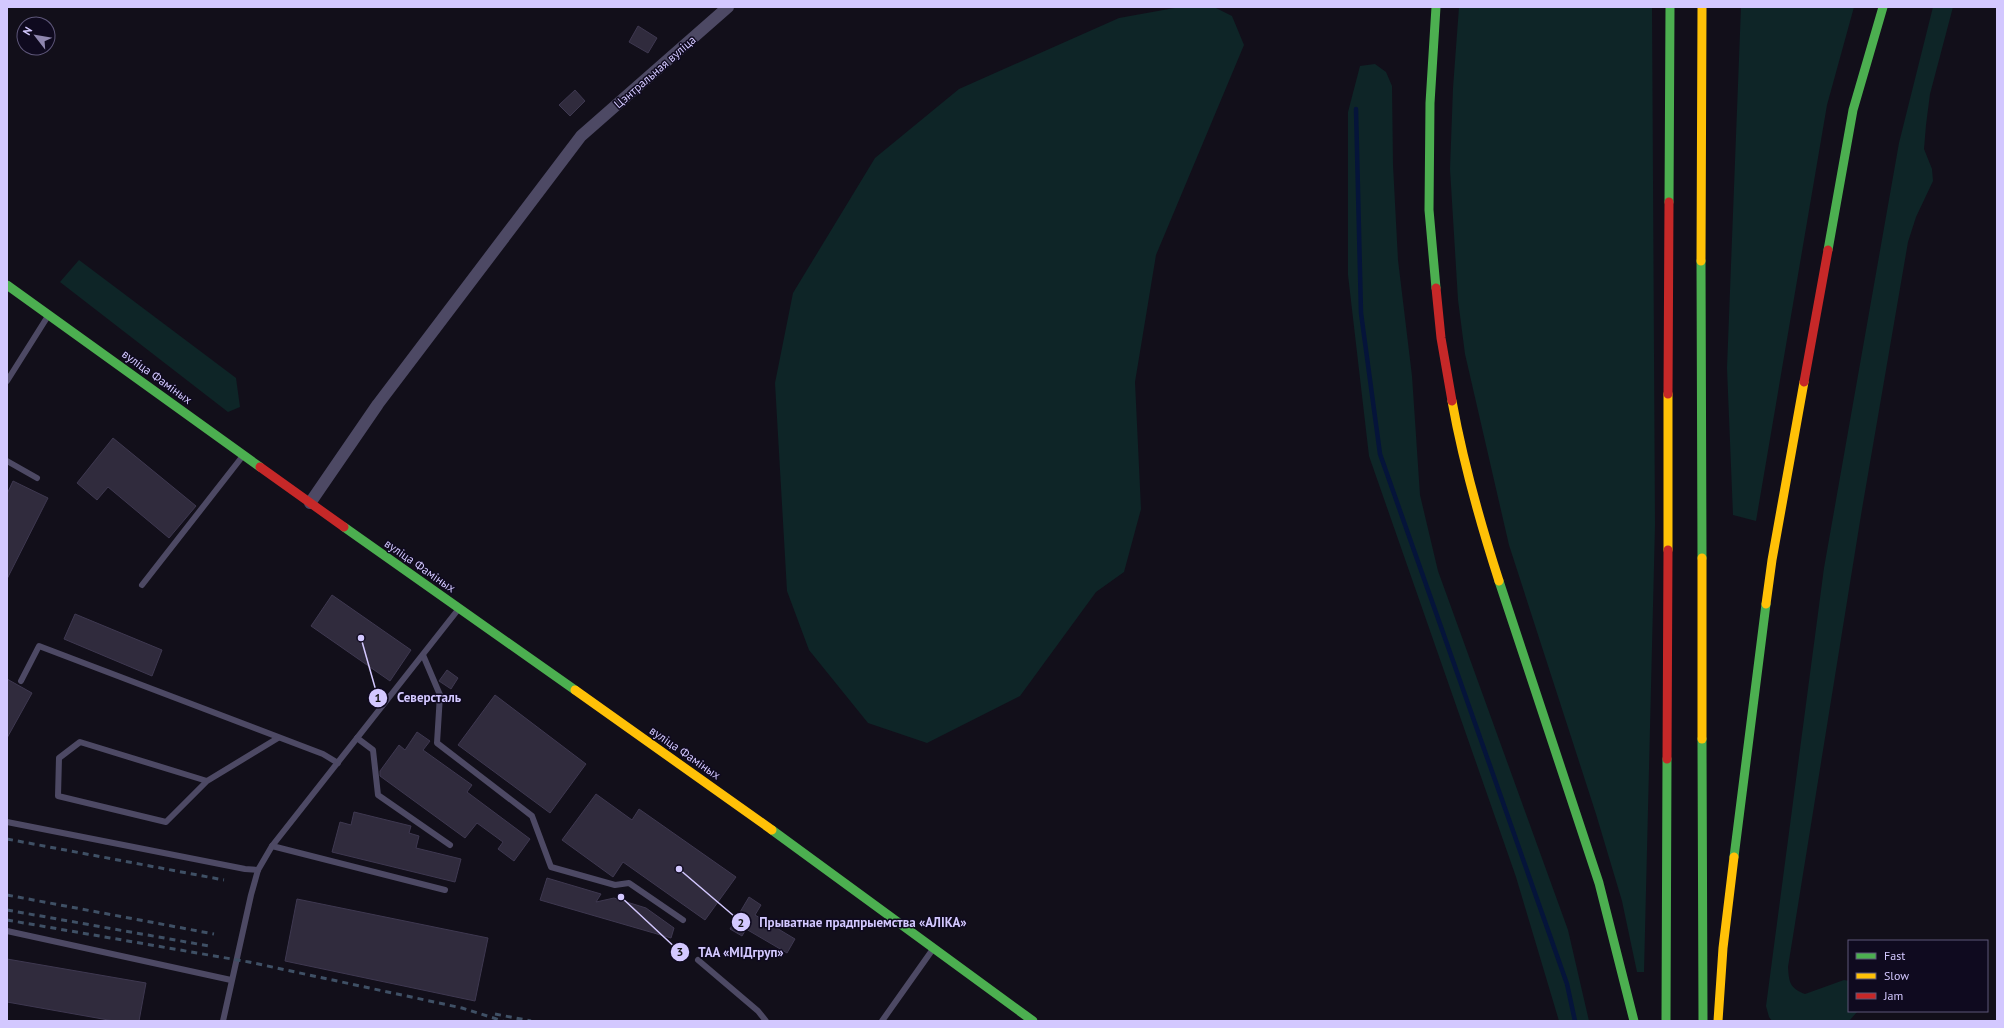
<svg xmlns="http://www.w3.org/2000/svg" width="2004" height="1028" viewBox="0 0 2004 1028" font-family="'PT Sans',sans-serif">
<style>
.green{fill:#0e2527}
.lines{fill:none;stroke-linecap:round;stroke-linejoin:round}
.stream{stroke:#05143a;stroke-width:4.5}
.building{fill:#302b3d;stroke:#3e3850}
.lane{stroke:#4d4964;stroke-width:6}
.street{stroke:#4d4964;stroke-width:12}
.fast{stroke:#4caf50;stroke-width:9}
.slow{stroke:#ffc107;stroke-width:9}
.jam{stroke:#c62828;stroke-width:9}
.rail{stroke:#3f5065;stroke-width:3;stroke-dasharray:6 5;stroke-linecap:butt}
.labels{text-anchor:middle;stroke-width:3;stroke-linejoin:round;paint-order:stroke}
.street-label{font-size:12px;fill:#d3c8ff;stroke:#0f0a1f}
.leader{fill:none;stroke:#d3c8ff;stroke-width:1.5}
.callout-dot{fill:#d3c8ff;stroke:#0f0a1f;stroke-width:1.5}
.mark-label{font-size:12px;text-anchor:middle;font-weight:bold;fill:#111}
.callout-label{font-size:13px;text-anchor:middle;font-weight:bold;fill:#d3c8ff;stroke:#0f0a1f;stroke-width:3;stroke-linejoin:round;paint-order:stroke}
</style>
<rect width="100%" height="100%" fill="#120f1a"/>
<!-- green -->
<g class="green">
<path d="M1180,7H1214L1232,16L1244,45L1156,255L1135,382L1141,509L1124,572L1096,592L1020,696L927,743L868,723L809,650L787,591L775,383L793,293L875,158L959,89L1119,18Z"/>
<path d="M1459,7H1652L1655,525L1644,972H1637L1622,901L1596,814L1509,545L1465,354L1458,300L1450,169L1453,88Z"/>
<path d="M1741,7H1854L1827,105L1756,521L1733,515L1727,368Z"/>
<path d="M1933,7H1953L1930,94L1926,125L1924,149L1932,169L1933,181L1916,217L1908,242L1861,515L1788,967C1789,983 1790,988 1805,994L1844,980L1849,981V1011H1858L1849,1021H1772L1769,1017L1766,1006L1824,568L1899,143Z"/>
<path d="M1375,64L1386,72L1392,86L1393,165L1398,260L1412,376L1420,495L1438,571L1568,930L1589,1021H1559L1516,877L1369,456L1348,275V112L1360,66Z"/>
<path d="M79,260L236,378L240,407L228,412L60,282Z"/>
</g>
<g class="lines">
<!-- stream -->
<path class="stream" d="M1356,109L1361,313L1380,454L1567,984L1575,1021"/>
</g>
<!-- building -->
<g class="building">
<path d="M638,26L657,38L648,53L629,42Z"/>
<path d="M575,90L585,101L570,116L559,105Z"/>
<path d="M113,438L196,506L169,538L108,487L97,500L77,483Z"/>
<path d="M13,481L48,498L7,579V494Z"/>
<path d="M332,595L411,650L390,681L311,626Z"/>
<path d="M75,614L162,650L152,676L64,639Z"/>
<path d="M447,670L458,678L451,689L439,681Z"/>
<path d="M7,679L32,693L7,738Z"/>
<path d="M495,695L586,764L550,813L458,745Z"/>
<path d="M417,732L430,741L423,750L472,785L467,792L530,839L514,861L498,849L503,842L477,823L465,838L380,776V771L399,745L405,750Z"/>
<path d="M596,794L632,820L639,809L736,877L705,920L623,862L613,877L562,840Z"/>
<path d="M354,812L411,826L409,833L419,836L416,848L461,859L455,882L332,852L340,822L351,825Z"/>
<path d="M547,878L601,894L596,902L614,898L646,908L674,928L671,938L540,900Z"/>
<path d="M749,897L761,905L755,915L795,939L787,953L746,929L742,936L730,929Z"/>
<path d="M297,899L488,938L475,1001L285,961Z"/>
<path d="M7,959L146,983L139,1021H114L7,1002Z"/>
</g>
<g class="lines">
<!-- lane -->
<g class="lane">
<path d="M7,381L48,316"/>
<path d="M7,461L37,478"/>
<path d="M142,585L242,457"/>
<path d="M423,655L440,695L437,743L532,816L551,867L615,885L629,883L683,920"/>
<path d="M21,681L39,646L323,754L338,763"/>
<path d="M357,738L373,750L378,795L450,845"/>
<path d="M207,781L166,822L58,796L59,758L80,742L207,781L278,738"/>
<path d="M7,822L245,869L258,870"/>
<path d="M272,846L445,890"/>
<path d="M7,931L231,980"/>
<path d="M698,960L758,1011L766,1021"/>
<path d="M223,1021L251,895L258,870L272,846L457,611"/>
<path d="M882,1021L933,949"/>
</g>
<!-- street -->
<path class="street" d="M310,503L378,404L581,136L728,7"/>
<!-- fast -->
<g class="fast">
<path d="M1436,7L1430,103L1429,210L1436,288"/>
<path d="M1669,202L1670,7"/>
<path d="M1828,250L1853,110L1883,7"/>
<path d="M1701,261L1702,558"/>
<path d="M7,285L260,467"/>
<path d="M344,527L575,690"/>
<path d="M1499,581L1599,883L1634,1021"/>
<path d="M1702,739L1703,1021"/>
<path d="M772,830L1033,1021"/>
<path d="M1734,857L1766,604"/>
<path d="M1666,1021L1667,759"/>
</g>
<!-- slow -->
<g class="slow">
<path d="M1701,261L1702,7"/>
<path d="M1452,401C1463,462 1480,522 1499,581"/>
<path d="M1668,550V394"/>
<path d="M1702,558V739"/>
<path d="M1766,604L1772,560L1804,382"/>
<path d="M575,690L772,830"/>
<path d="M1718,1021L1723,948L1734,857"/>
</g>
<!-- jam -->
<g class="jam">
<path d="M1436,288L1441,338L1452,401"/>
<path d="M1804,382L1828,250"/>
<path d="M1668,394L1669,202"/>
<path d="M260,467L344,527"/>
<path d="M1667,759L1668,550"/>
</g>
<!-- rail -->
<g class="rail">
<path d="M7,839L224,880"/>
<path d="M7,895L214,934"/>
<path d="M7,910L209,946"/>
<path d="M7,920L249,962L462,1008L503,1021"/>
<path d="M495,1014L531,1021"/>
</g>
</g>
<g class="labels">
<!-- street labels -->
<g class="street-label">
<text transform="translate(655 72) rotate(-41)" y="4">Цэнтральная вуліца</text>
<text transform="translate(157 377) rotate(36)" y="4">вуліца Фаміных</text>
<text transform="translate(420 566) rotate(35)" y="4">вуліца Фаміных</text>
<text transform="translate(685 753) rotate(35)" y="4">вуліца Фаміных</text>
</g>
</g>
<!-- callouts -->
<path class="leader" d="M361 638L378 698M679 869L741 922M621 897L680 952"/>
<g class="callout-dot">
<circle cx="361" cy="638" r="4"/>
<circle cx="679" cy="869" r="4"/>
<circle cx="621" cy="897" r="4"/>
<circle cx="378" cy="698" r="10"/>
<circle cx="741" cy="922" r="10"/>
<circle cx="680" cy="952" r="10"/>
</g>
<g class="mark-label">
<text x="378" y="702">1</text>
<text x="741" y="927">2</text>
<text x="680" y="956">3</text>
</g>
<g class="callout-label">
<text x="429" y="702">Северсталь</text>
<text x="863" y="927">Прыватнае прадпрыемства «АЛІКА»</text>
<text x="741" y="957">ТАА «МІДгруп»</text>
</g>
<!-- border -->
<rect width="2004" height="1028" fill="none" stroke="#d3c8ff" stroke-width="16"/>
<!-- legend -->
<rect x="1848" y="940" width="140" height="72" fill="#0f0a1f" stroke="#5d5679"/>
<rect x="1856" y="953" width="20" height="6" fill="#4caf50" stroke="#5d5679"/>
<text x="1884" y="960" font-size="12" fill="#d3c8ff">Fast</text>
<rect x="1856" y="973" width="20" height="6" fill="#ffc107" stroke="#5d5679"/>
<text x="1884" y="980" font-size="12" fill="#d3c8ff">Slow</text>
<rect x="1856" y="993" width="20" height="6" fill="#c62828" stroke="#5d5679"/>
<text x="1884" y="1000" font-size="12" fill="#d3c8ff">Jam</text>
<!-- north arrow -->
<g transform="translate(36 36) rotate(301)"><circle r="19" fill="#0f0a1f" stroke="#5d5679"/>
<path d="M0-3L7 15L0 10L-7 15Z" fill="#8f87af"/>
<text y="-6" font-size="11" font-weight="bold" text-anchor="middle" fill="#d3c8ff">N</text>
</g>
</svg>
